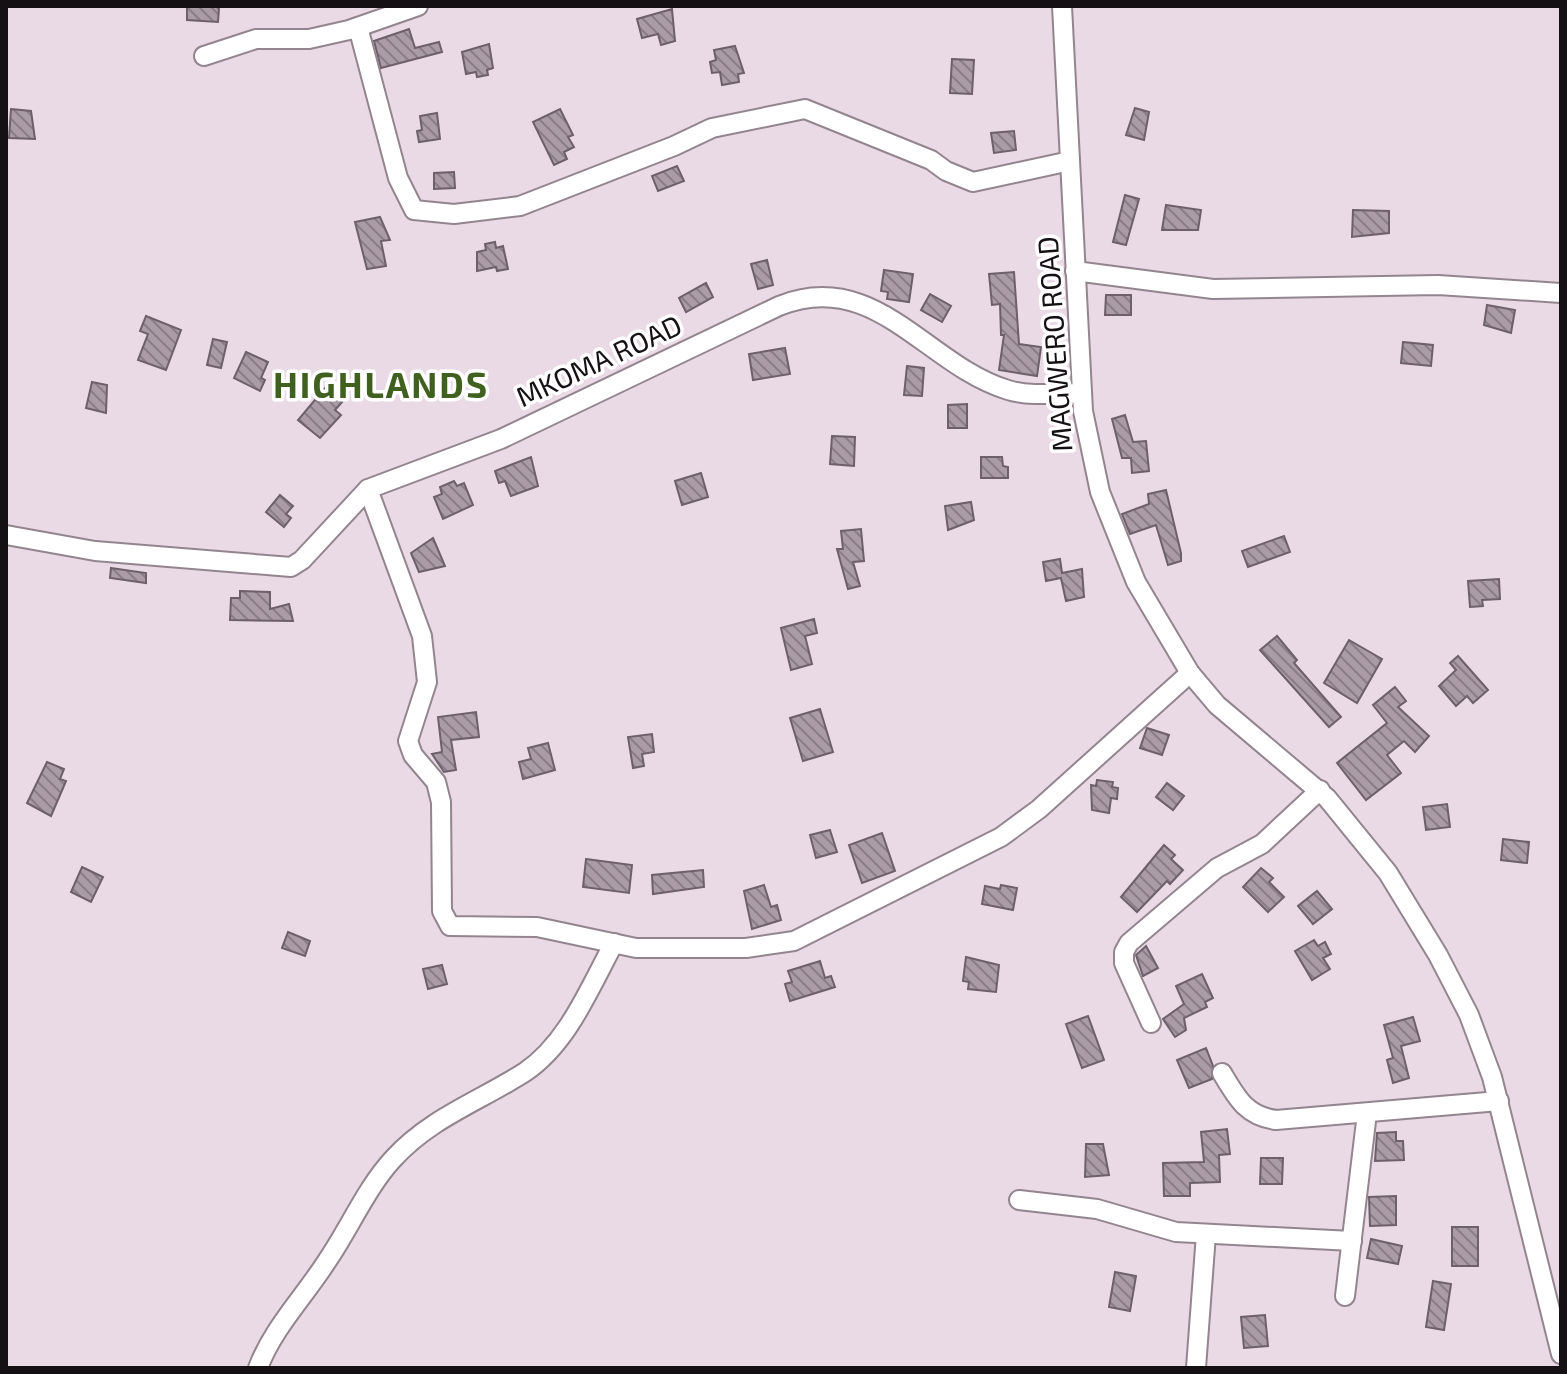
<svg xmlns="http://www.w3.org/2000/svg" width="1567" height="1374" viewBox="0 0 1567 1374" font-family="'Exo 2',sans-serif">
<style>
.building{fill:url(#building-back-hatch);stroke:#6d606a;stroke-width:2}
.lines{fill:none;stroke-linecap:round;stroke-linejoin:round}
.minor-casing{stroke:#93858f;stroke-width:22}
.minor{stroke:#fff;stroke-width:18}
.labels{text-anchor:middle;stroke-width:7;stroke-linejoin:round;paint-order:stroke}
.street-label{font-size:28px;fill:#151014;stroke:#fff}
.district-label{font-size:36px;font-weight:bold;letter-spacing:2px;fill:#40601f;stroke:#fff}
</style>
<defs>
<pattern id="building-back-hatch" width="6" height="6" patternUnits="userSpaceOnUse" patternTransform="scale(2)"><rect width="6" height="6" fill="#aa9ba6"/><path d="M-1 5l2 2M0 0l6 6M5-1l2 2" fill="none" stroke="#897d86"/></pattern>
</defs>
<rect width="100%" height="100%" fill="#eadae6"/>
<!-- building -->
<g class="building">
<path d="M187,6H216L219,9L218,22L187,20Z"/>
<path d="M672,9L675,41L661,45L658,34L642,38L637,19Z"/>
<path d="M409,29L415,48L439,42L442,52L381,68L374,41Z"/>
<path d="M489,44L493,68L487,70L488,75L477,77L476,72L466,74L462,52Z"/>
<path d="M735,46L744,73L738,74L739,82L722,85L720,72L712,73L710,62L716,60L714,50Z"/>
<path d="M952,59L974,60L972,94L950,93Z"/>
<path d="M1135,108L1149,112L1144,140L1126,135Z"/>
<path d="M11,109L31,111L35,139L9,138Z"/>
<path d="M560,109L573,135L568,137L574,147L564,152L567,159L554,165L533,122Z"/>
<path d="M437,113L440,139L419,142L417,131L422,130L420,116Z"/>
<path d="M1014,131L1016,150L994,153L991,133Z"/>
<path d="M677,166L684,181L658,191L652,176Z"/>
<path d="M454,172L455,188L434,189V173Z"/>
<path d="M1125,195L1139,199L1126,245L1113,242Z"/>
<path d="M1166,205L1201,210L1198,230H1162Z"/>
<path d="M1353,210L1389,211V233L1352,237Z"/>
<path d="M380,217L390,240L381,241L386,266L367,269L355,222Z"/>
<path d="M495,242L496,248L503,246L508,269L497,271L496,267L477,271V252L486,250L485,244Z"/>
<path d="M767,260L773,285L758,289L751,264Z"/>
<path d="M884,270L913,274L909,302L887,299L888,292L881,291Z"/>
<path d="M1014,272L1019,344L1041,347L1037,376L999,370L1004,335H1001L1000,304L992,305L989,274Z"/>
<path d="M706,283L713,297L686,312L679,298Z"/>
<path d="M930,294L951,306L942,322L921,310Z"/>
<path d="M1106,295H1131V315H1105Z"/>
<path d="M1487,305L1515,310L1511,333L1484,325Z"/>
<path d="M146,316L181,330L166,370L138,360L148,334L140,331Z"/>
<path d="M213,339L227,342L221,368L207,365Z"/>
<path d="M1403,342L1433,345L1431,366L1401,363Z"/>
<path d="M785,348L790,374L753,380L749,354Z"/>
<path d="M246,352L268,362L261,378L265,380L260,391L234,378Z"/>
<path d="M907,366L924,368L922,396L904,395Z"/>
<path d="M92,382L107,385L106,413L86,408Z"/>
<path d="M325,388L342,402L335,410L341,415L320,438L298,420Z"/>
<path d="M967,404V428H948V405Z"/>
<path d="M1125,415L1133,442L1146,441L1149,471L1132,473L1131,458H1122L1112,419Z"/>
<path d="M832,436L855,437L854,466L830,464Z"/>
<path d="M531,457L538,486L511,496L505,481L499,483L495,471Z"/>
<path d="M981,457H1002L1003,466L1008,467V478H981Z"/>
<path d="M701,473L708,497L682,505L675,481Z"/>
<path d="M454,481L457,486L464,483L473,505L443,519L434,497L442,494L440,487Z"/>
<path d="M1166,490L1181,553V561L1168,565L1156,525L1130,534L1122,514L1149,504L1148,494Z"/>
<path d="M280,495L293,506L286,514L291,518L284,527L266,512Z"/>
<path d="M971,502L974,520L948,530L945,506Z"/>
<path d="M861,529L864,561L853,562L860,586L848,589L837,549H843L841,531Z"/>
<path d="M1284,536L1290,552L1248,567L1242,551Z"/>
<path d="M433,538L445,566L419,572L411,553Z"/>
<path d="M1060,559L1062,573L1082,569L1084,597L1066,601L1061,578L1046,581L1043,562Z"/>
<path d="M111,568L146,573V583L110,578Z"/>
<path d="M1499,579L1500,599L1482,600L1483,606L1470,607L1468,581Z"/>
<path d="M240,591L270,592V609L289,604L293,621L230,620L231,598H240Z"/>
<path d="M814,619L817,633L805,636L812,664L791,670L781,628Z"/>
<path d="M1277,636L1297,660L1294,663L1341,717L1329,727L1260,650Z"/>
<path d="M1349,640L1382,659L1357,703L1324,683Z"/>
<path d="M1458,656L1488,690L1473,703L1467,696L1456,706L1439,686L1456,670L1450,663Z"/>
<path d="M1395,687L1406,701L1398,707L1429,736L1415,752L1404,741L1387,755L1401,773L1366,800L1337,763L1387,723L1373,705Z"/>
<path d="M820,709L833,752L803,761L790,718Z"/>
<path d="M476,712L479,737L451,740L456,770L444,772L432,754L442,752L438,717Z"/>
<path d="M1147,728L1169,735L1162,755L1140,748Z"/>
<path d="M652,734L654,752L642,754L644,766L633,768L628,737Z"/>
<path d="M548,743L555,770L523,779L519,762L531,759L528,748Z"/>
<path d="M47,762L64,769L60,779L66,781L51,816L27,803Z"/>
<path d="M1097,780L1113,782L1112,787L1118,788L1117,799L1111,798L1109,813L1092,810L1091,785L1096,786Z"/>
<path d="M1167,783L1184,796L1173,810L1156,797Z"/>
<path d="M1447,804L1450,827L1426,830L1423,807Z"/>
<path d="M830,830L837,852L816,858L810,835Z"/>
<path d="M882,833L895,871L862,883L849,845Z"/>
<path d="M1503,839L1529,842L1527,863L1501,860Z"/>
<path d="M1164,845L1175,855L1171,859L1183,870L1170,884L1167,881L1137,912L1121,897Z"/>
<path d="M586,859L632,865L629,893L583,887Z"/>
<path d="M82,867L103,877L91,902L71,892Z"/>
<path d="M1261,868L1273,878L1269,882L1284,897L1268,912L1243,887Z"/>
<path d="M703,870L704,887L653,894L652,875Z"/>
<path d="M764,885L771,907L777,905L781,920L752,929L744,891Z"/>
<path d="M1001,885L1017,888L1013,910L982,904L985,886L1000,889Z"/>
<path d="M1317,891L1332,909L1313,924L1298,906Z"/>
<path d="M288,932L310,941L305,956L282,948Z"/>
<path d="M1314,940L1318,946L1325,942L1331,954L1323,958L1330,969L1312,980L1295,951Z"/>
<path d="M1146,946L1158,968L1143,976L1136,955Z"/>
<path d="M966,957L999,965L996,992L968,989L969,982L963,981Z"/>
<path d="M820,961L825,978L831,976L835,987L790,1001L785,984L792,982L788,971Z"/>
<path d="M442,965L447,984L428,989L423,969Z"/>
<path d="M1202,974L1213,998L1205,1002L1207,1007L1184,1018L1186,1030L1175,1037L1163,1019L1184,1004L1176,986Z"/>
<path d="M1088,1016L1104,1060L1082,1068L1066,1024Z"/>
<path d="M1413,1017L1420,1041L1401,1046L1409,1078L1393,1083L1387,1060L1393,1058L1384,1025Z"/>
<path d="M1206,1048L1213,1066L1212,1079L1189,1088L1177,1060Z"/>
<path d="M1227,1129L1230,1154L1219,1155L1220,1182L1190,1183V1196H1164L1163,1163L1204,1162L1201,1132Z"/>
<path d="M1396,1132V1141H1403L1404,1160L1375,1161L1377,1133Z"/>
<path d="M1086,1144H1103L1109,1175L1085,1177Z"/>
<path d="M1261,1158H1283L1282,1184H1260Z"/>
<path d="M1396,1196V1225L1370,1226L1369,1197Z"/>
<rect x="1452" y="1227" width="26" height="39"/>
<path d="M1371,1239L1402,1246L1398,1264L1367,1258Z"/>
<path d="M1115,1272L1136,1276L1130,1311L1109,1307Z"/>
<path d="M1433,1281L1451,1284L1444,1330L1426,1327Z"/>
<path d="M1265,1315L1268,1346L1244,1348L1241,1317Z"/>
</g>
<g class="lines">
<defs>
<g id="minor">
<path d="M1062,6L1083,411L1100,492L1136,582L1190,673L1217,705L1327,798L1388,873L1438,955L1469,1015L1492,1077L1561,1354"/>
<path d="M358,27L398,178L414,210L454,214L520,206L674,146L712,128L805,109L931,160L946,171L973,182L1070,161"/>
<path d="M204,56L256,39H309L349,30L418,6"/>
<path d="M1075,271L1213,289L1438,285L1561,293"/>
<path d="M368,489L422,636L427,682L408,741L413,755L436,782L441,802L442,911L450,926L537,927L636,948H746L794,941L1001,837L1039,809L1190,673"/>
<path d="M6,535L95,551L291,567L302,560L368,489L501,439L779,306C875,267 927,366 1008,390C1030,397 1059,393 1082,393"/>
<path d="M1151,1023L1124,963V952L1129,943L1217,868L1262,844L1320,790"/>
<path d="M1222,1073C1237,1098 1246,1116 1276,1120L1499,1101"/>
<path d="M1019,1200L1097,1209L1176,1232L1352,1241"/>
<path d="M1345,1296L1367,1113"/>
<path d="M258,1368C273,1328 304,1297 327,1261C349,1229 367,1187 393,1159C430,1118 480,1101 525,1072C568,1043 590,987 614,943"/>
<path d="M1196,1368L1206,1234"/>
</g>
</defs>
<!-- minor casing -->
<use href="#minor" class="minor-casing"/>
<!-- minor -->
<use href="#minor" class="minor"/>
</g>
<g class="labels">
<!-- street labels -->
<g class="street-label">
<text transform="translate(1055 344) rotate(-94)" y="10">MAGWERO ROAD</text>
<text transform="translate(599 361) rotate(-25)" y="10">MKOMA ROAD</text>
</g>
<!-- district labels -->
<g class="district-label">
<text x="381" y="398">HIGHLANDS</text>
</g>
</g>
<!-- border -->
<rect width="1567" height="1374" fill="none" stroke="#151014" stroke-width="16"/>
</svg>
